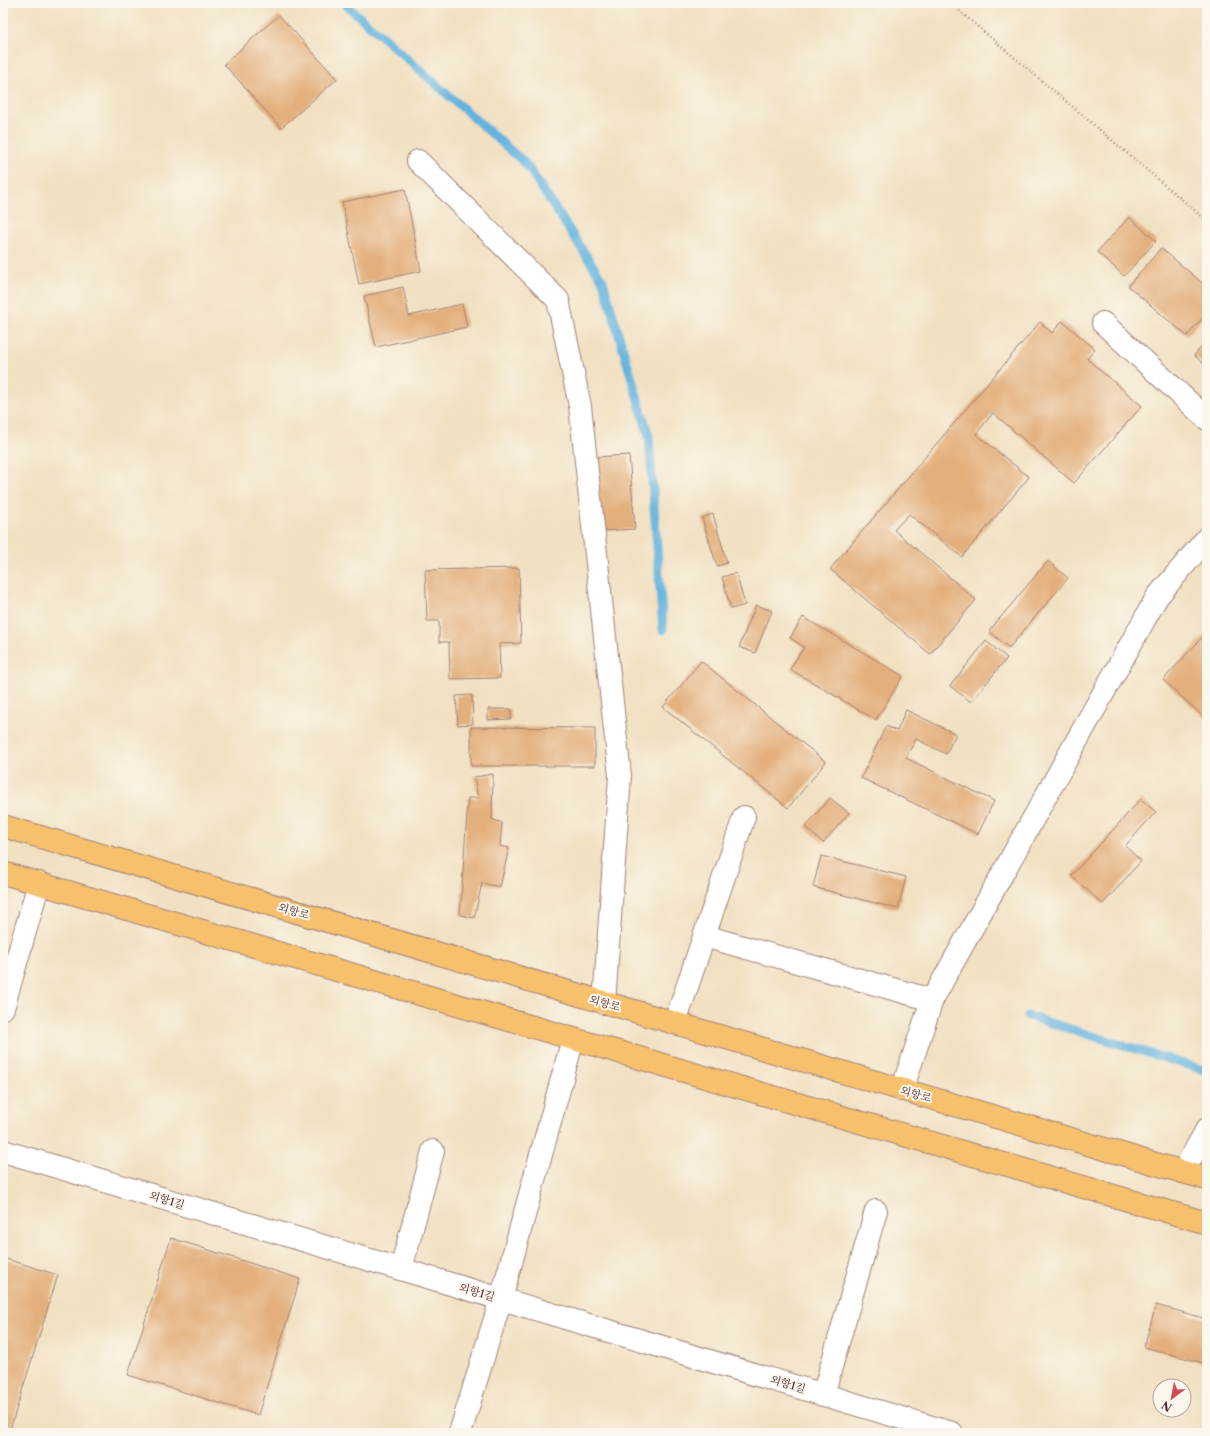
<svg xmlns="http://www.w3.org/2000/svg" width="1210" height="1436" viewBox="0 0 1210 1436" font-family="'Libre Caslon Text','Noto Serif KR',serif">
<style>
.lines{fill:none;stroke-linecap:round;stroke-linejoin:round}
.stream{stroke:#64b3de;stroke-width:9}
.building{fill:#e3af7b}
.minor-casing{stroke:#9e8076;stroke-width:24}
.major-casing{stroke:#9e8076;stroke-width:24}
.path{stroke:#9e8076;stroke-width:2.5;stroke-dasharray:1 3;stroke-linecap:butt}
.minor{stroke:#fff;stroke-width:22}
.major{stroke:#f7c06c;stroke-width:22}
.labels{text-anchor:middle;stroke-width:4;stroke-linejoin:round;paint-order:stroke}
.street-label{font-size:11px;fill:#4a1f2b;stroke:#fbf7ec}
</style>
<rect width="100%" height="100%" fill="#fbf7ec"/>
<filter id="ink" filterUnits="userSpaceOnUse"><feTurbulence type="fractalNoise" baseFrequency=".025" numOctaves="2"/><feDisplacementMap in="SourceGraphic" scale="8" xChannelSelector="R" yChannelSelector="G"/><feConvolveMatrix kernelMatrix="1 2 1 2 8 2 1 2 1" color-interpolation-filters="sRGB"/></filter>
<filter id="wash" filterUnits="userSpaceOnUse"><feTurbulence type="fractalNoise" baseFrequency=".012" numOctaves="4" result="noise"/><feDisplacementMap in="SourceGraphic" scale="16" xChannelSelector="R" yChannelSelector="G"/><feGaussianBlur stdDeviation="0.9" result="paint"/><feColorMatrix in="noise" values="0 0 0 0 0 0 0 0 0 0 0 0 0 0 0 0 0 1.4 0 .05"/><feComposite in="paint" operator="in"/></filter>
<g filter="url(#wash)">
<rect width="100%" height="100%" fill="#f1e0c1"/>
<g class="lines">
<!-- stream -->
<g class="stream">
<path d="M344,3L526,164L603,281L649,437L663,630"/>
<path d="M1028,1016L1207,1071"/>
</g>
</g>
<g id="blocks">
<!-- building -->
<g class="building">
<path d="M279,15L337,79L281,128L224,64Z"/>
<path d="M405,189L421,271L359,284L342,202Z"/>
<path d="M1129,217L1156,241L1124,276L1097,252Z"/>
<path d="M1161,248L1207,287V313L1187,336L1128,286Z"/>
<path d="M403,287L409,316L462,304L467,327L376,347L364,296Z"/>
<path d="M1062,321L1095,349L1087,359L1142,406L1074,483L993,413L976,434L1029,477L962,557L909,514L894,530L976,600L930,654L830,569L1040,322L1052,333Z"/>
<path d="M1207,341V367L1194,355Z"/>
<path d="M629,455L635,529L602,531L596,457Z"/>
<path d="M713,514L727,563L717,566L702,518Z"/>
<path d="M1048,561L1068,578L1009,648L989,631Z"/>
<path d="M519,568L521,643L499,644L500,678L450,679L449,642H439V621H427L425,570Z"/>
<path d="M736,573L745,605L731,609L722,577Z"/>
<path d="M756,605L772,611L755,653L739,647Z"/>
<path d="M803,617L903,676L876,720L790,669L804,647L790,638Z"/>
<path d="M1207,632V720L1163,680Z"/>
<path d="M986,641L1007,658L971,702L950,686Z"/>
<path d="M701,661L826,762L788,808L663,707Z"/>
<path d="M472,695L473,724L458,725L456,696Z"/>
<path d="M488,709H511V719L488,720Z"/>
<path d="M906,710L956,734L946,754L916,739L906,758L994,801L978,834L861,778L886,726L897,731Z"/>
<path d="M471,727L595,728V766H471Z"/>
<path d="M493,774L492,819L502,823L500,846L509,848L500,887L482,883L474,918L460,915L468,798H478L474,777Z"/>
<path d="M830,798L849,813L823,843L805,827Z"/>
<path d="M1141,799L1156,812L1125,846L1141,861L1103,904L1071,876Z"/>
<path d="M821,856L906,877L898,909L813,887Z"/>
<path d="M171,1238L300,1279L258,1415L128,1375Z"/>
<path d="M3,1258L58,1275L9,1433H3Z"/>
<path d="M1156,1305L1207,1319V1364L1144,1347Z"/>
</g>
</g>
</g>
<g filter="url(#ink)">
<use href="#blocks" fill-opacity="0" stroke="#9e8076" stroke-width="1"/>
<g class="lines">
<defs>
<g id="minor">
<path d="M418,161L558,300L580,406L620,776L604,1003"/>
<path d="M1103,323L1207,419"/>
<path d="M704,936L932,1000L902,1090"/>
<path d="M932,1000L1157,597L1207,538"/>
<path d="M3,1008L39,883"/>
<path d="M675,1023L744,817"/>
<path d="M3,1151L952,1433"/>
<path d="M1183,1172L1207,1129"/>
<path d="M401,1269L433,1151"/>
<path d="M823,1395L876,1211"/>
<path d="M460,1433L501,1299L573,1039"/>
</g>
<g id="major">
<path d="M3,826L1207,1179"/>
<path d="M3,873L1207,1223"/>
</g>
</defs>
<!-- minor casing -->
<use href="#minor" class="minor-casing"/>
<!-- major casing -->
<use href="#major" class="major-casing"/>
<!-- path -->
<path class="path" d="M950,3L1207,221"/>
<!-- minor -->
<use href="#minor" class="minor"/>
<!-- major -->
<use href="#major" class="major"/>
</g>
</g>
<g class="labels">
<!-- street labels -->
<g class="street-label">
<text transform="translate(294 911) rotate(16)" y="4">외항로</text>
<text transform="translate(605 1003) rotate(16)" y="4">외항로</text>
<text transform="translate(916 1094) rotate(16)" y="4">외항로</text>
<text transform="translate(167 1200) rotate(17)" y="4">외항1길</text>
<text transform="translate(477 1292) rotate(16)" y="4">외항1길</text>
<text transform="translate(788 1384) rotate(17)" y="4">외항1길</text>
</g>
</g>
<!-- margin -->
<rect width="1210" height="1436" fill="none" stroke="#fbf7ec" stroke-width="16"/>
<!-- north arrow -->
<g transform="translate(1172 1398) rotate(212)"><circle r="19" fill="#fbf7ec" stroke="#b4a19f"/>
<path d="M0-3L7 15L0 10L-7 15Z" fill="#d1495b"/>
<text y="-6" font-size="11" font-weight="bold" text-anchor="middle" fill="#4a1f2b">N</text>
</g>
</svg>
